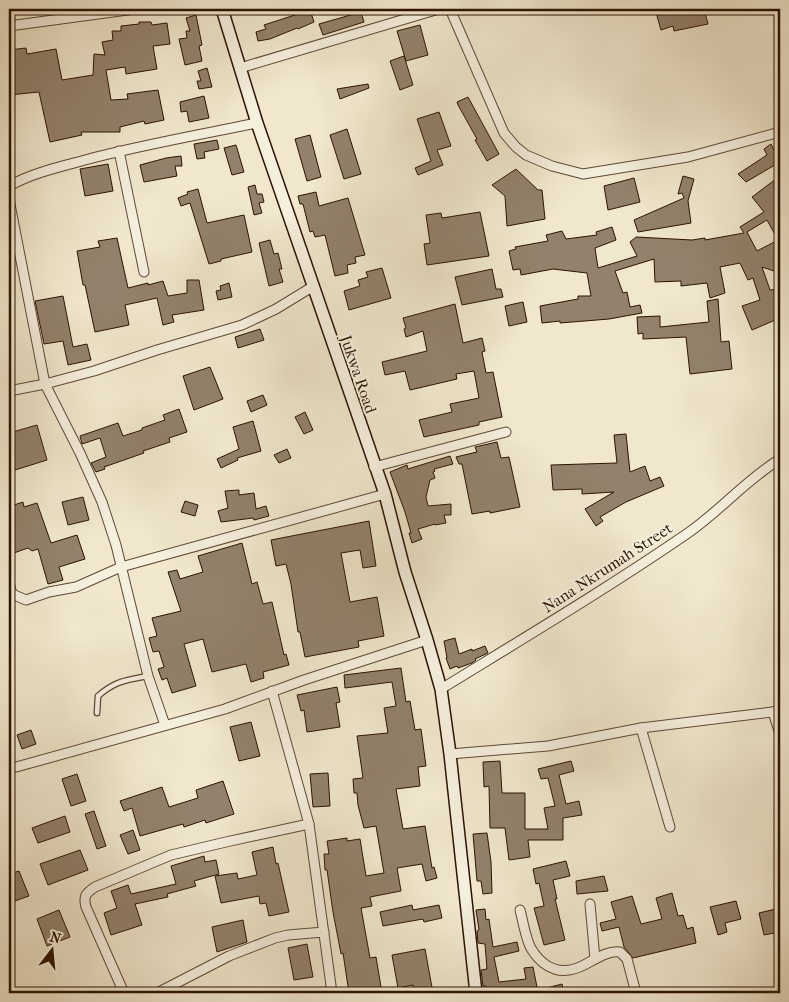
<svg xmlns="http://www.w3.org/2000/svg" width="789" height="1002" viewBox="0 0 789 1002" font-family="'IM FELL French Canon',serif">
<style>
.building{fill:#92816c;stroke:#2c1302;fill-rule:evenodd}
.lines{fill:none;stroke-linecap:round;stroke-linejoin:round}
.service-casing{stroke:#5d4835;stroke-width:7}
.minor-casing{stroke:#5d4835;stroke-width:11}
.secondary-casing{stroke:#2c1302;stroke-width:14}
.service{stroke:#f5efde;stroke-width:4.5}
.minor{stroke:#f5efde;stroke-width:9}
.secondary{stroke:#f5efde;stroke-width:11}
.labels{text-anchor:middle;stroke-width:4;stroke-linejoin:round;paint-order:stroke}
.street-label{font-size:16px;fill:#2c1302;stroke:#f5efde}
</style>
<rect width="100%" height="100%" fill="#f0e7cd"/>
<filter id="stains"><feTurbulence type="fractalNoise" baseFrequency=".004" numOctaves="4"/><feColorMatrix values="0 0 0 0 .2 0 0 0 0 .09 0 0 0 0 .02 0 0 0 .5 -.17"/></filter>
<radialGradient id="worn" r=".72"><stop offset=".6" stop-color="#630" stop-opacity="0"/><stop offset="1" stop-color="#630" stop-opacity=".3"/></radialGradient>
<!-- building -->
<g class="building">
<path d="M655,9H704L708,24L674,31L673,26L661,30Z"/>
<path d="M310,10L314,22L298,29L297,28L270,39L258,41L256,32L266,29L264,25Z"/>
<path d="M361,12L364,22L323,35L319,24Z"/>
<path d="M196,15L202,45L199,46L202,61L185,65L179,39L187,38L186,31H190L186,18Z"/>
<path d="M139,22H151L152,25L167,23L170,44L153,46L157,69L126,74L125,67L106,70L111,100L128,99L127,94L158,90L164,120L145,124L144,121L120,127V132H81L82,135L50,142L39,92L9,95V50L26,48L27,54L56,49L62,80L93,75L94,54L105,55L102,42L113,40L112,31H121V26L139,24Z"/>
<path d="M420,25L428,55L406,61L397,31Z"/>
<path d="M404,56L413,85L400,90L390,61Z"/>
<path d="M207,68L212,87L199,89L197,81H201L198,71Z"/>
<path d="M368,84L369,88L340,99L337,89Z"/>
<path d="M204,96L209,118L189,122L187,111L181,112L180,102Z"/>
<path d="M468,97L499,154L487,161L475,140L477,139L458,105L457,102Z"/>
<path d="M439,112L451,146L437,150L443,165L418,175L415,168L431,161L417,119Z"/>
<path d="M347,129L361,174L344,179L330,135Z"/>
<path d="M310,135L321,177L307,181L295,139Z"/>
<path d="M217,140L219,149L204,152L205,158L197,159L194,144Z"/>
<path d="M771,144L780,162L746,182L738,174L767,155L764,149Z"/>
<path d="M236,145L244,172L232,175L224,148Z"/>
<path d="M181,156L182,166H175L177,176L144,182L140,165L166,158Z"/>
<path d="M108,164L113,191L85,196L80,169Z"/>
<path d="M516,169L538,190H542L545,219L507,226L505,196L492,185Z"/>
<path d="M683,176L694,179L688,201L691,223L638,232L634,220L684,198L682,193L678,194Z"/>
<path d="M780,176V273L762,267L770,290L780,289V309L777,310L780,318L752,330L742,306L760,300L753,278L748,280L740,263L720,267L725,293L710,298L707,283L681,286V281L655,282L654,259L615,271L623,293L627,292L630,307L640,305L642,313L609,319L560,323V321L542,323L540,306L578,299V296H591L587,273L553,269L521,275L520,269L513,270L509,251L516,249L515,247L548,241L546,235L562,231L566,239L597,235L596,232L612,227L616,240L595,248L598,268L637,256L630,242L636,237L692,240L705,238V240L744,233L740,227L764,212L752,197ZM767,220L778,240L757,251L747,232Z"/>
<path d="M634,178L640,202L608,210L604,186Z"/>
<path d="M255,185L257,194H262L264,202L259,203L262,213L254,215L248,187Z"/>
<path d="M198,189L207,223L244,215L252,252L221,259V261L209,264L190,203L181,206L178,198L188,194L187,192Z"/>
<path d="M316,192L319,206L348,198L365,255L355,257L356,263L347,265L348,273L335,276L325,235L315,237L313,231L310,232L303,204H300L298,196Z"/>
<path d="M480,212L489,256L427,265L424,244L430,243L426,215L441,213L442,218Z"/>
<path d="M117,238L128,288L148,283V285L163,281L168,296L187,293V280H199L204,310L172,315L174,322L163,325L157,298L125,305L129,325L95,332L85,285H83L77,251L100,247L98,241Z"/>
<path d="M270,240L274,254L278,253L282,269H279L283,282L269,286L259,243Z"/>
<path d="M382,268L391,298L349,310L344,291L360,286L358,280L368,277L366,272Z"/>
<path d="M492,269L496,289H501L503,297L462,305L455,277Z"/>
<path d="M229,283L232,297L218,300L216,291L221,290L220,286Z"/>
<path d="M63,296L73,347L87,344L91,360L68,365L63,341L44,344L35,301Z"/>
<path d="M718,299L721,342L729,341L732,369L690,374L686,337L643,339V333L638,334L637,317L660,316V327L709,322L707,301Z"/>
<path d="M523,302L527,322L509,326L505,306Z"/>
<path d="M455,304L463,343L482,338L485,351L482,352L486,373L493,372L502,417L479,422V425L424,437L419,420L452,412L450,404L479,398L474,371L456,374L457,379L410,390L405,371L385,375L382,362L427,351L423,331L406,337L404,329L406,328L403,318Z"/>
<path d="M260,329L264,340L238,348L235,337Z"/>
<path d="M210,367L223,399L194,410L183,376Z"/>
<path d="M263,395L267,405L251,412L247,401Z"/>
<path d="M179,409L187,432L169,438L170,442L143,451L144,453L104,467L105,469L96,472L91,463L106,457L100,438L82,444L80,436L118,423L123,436L142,430V428L165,420L163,415Z"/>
<path d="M305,412L313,430L304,434L295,417Z"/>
<path d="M253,421L261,451L237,458L238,460L221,468L217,459L239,449L233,427Z"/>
<path d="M37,425L47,460L15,470L9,450V433Z"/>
<path d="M626,434L630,472L645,466L650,481L660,477L664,486L626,502L600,517L603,521L596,526L585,509L614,492L582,494V489L553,490L551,465L617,463L614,435Z"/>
<path d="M497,442L501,458L509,457L520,507L490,513V511L472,514L462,464H459L456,457L477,452L475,447Z"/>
<path d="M287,449L291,458L279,463L274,455Z"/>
<path d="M450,456L453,464L434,469L435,471L433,472L435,478L430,480L426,497L428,506L451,504V515H444L446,523L435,525V524L418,529L422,539L412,543L409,533H411L405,512L390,472L407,465L408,469Z"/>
<path d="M239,490V495L254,493L256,509L266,506L269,516L254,520L253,518L221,522L218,511L228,508L225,491Z"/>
<path d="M83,497L89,520L68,525L62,502Z"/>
<path d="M185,501L198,505L195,516L181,512Z"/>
<path d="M23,502L24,507L37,503L51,543L77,535L85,559L59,567L63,580L48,584L38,549L32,551L28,548L11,554L9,545V510L12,509L11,506Z"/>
<path d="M369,521L376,566L363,568L360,550L341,553L350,602L377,597L384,636L358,641L359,647L305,657L300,632H298L291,584L286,564L276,566L271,540Z"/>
<path d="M242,543L252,584L257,582L263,604L272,602L284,655L286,654L289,665L263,672L264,678L251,682L246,664L212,672L203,639L184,644L196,686L172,693L167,678L162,680L158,669L164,667L159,651L153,652L149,638L157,636L152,618L181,611L168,572L177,570L180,579L203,572L198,556Z"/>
<path d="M455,638L459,654L472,649V651L485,646L488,653L475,659L476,660L472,663L458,668L457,666L450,669L446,658H447L444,641Z"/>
<path d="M401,668L406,702L410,701L415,730L421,729L426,766L418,767L420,786L396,789L403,829L425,826L432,868L434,867L437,878L426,881L422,864L397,868L401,891L370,897L372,906L361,908L370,958L376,957L382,993H349L343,953L341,954L333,912L327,870H325L324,854H329L327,841L347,838V841L360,839L366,876L384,873L376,826L364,828L358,805L357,793H354L353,779L363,778L357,736L388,733L384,708L396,706L392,682L345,688L344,675Z"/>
<path d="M337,687L340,702L336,703L340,727L307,732L304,710L301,711L297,695Z"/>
<path d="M251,722L260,756L239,761L230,727Z"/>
<path d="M31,730L36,744L22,749L17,735Z"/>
<path d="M500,761L502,793H525V829H548L544,808L555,806L548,778L541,779L538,769L571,761L574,771L559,775L566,804L579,801L582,815L563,818V840H528L530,857L509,860L505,828H490L489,786L484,787L483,762Z"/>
<path d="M328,773L330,806L313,807L310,774Z"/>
<path d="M77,774L86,801L71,806L62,779Z"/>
<path d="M223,781L234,814L206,823L205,820L184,827L183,824L140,836L132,808L124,811L120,801L162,787L169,807L198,798L196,790Z"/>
<path d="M94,811L106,846L97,849L85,814Z"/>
<path d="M65,816L70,832L38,843L32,828Z"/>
<path d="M133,830L140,850L128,854L120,835Z"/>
<path d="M487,833L491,862L492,893L483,894L481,881H477L473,834Z"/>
<path d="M273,847L276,864L278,863L289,912L269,916L266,903L260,904L259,896L221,903L215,876L237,873L238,879L257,875L252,852Z"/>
<path d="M80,850L88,870L48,885L40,864Z"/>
<path d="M204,856L205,862L216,860L219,874L194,881L196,886L167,894L168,897L135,904L142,925L111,935L104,913L117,908L111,891L128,885L131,894L176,884L171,866Z"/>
<path d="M566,861L570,876L553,880L557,899H555L565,940L544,945L534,908L544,906L539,883L536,884L533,869Z"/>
<path d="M19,871L29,896L9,903V884L13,883L10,874Z"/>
<path d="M604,876L608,891L577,894L576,881Z"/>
<path d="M672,893L678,916L683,915L687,929L693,927L696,943L633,958L624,947L619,927L602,931L600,923L616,919L611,902L632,896L641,924L662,919L656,898Z"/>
<path d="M736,901L741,919L725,923L727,932L718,935L710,907Z"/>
<path d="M412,905L413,910L439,905L442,918L424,922L423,919L383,926L380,912Z"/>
<path d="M780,908V932L764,935L759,913Z"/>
<path d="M485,909L486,920L489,919L493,947L517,942L519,951L494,957L499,982L526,979L524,968L533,967L537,987L524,989V993H487L486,986H483L481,970L487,969L485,944L478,943L477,931L479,930L476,910Z"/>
<path d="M59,910L70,937L47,946L37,919Z"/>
<path d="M243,920L247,942L217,952L212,927Z"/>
<path d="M307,944L313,977L294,980L288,948Z"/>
<path d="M425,949L433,993H415L413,985L398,988L392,955Z"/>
<path d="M562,984L564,993H539V990Z"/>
</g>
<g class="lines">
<defs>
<path id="service" d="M97,713L98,696C115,681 126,680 148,676"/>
<g id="minor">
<path d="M450,9L504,133L516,147L526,155L552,166L583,174L688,157L780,132"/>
<path d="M9,26L135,9"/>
<path d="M240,68L439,9"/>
<path d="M119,151L144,272"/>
<path d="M9,186C32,173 59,167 85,160C141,145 199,135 257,123"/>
<path d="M9,199L45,384L94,371L157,350L242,325L276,309L312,287"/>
<path d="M9,391L45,384L80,453L102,502L116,545L148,676L165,725"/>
<path d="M374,467L506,432"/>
<path d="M9,583L12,594L26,600L49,592L76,587L121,567L385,494"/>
<path d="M441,689C524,638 608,588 688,533C721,510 746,480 780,459"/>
<path d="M272,691L309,824L332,993"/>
<path d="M773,712L780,734"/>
<path d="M641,728L670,827"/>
<path d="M450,754L548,746L641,728L780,711"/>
<path d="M9,769L225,709L304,680L427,640"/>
<path d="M590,904L595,959"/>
<path d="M520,910C523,921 526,941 532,950C545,970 563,976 584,965C594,960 608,950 620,952L627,959L636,993"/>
<path d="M124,993L86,907C83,896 86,893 95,887L171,855L226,842L309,824"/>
<path d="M157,993L229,956L275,938L288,935L324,932"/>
</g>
<path id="secondary" d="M222,9L257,123L385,494L405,572L427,640L441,689L450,754L476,993"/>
</defs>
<!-- service casing -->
<use href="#service" class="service-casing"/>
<!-- minor casing -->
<use href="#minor" class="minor-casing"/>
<!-- secondary casing -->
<use href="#secondary" class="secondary-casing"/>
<!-- service -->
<use href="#service" class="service"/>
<!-- minor -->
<use href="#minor" class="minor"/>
<!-- secondary -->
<use href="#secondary" class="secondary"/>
</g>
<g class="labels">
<!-- street labels -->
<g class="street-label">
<text transform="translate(359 374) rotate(71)" y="6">Jukwa Road</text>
<text transform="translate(607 567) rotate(-33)" y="6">Nana Nkrumah Street</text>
</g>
</g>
<!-- margin -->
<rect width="789" height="1002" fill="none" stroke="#f0e7cd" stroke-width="30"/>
<rect x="10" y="10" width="769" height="982" fill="none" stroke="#2c1302" stroke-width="2.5"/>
<rect x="15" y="15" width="759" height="972" fill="none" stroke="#2c1302"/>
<!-- north arrow -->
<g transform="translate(52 950) rotate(16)" stroke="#f5efde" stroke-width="4" paint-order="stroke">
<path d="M0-4L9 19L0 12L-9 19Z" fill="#2c1302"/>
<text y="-8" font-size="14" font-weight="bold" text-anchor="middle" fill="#2c1302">N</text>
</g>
<rect width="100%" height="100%" filter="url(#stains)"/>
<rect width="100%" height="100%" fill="url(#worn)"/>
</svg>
